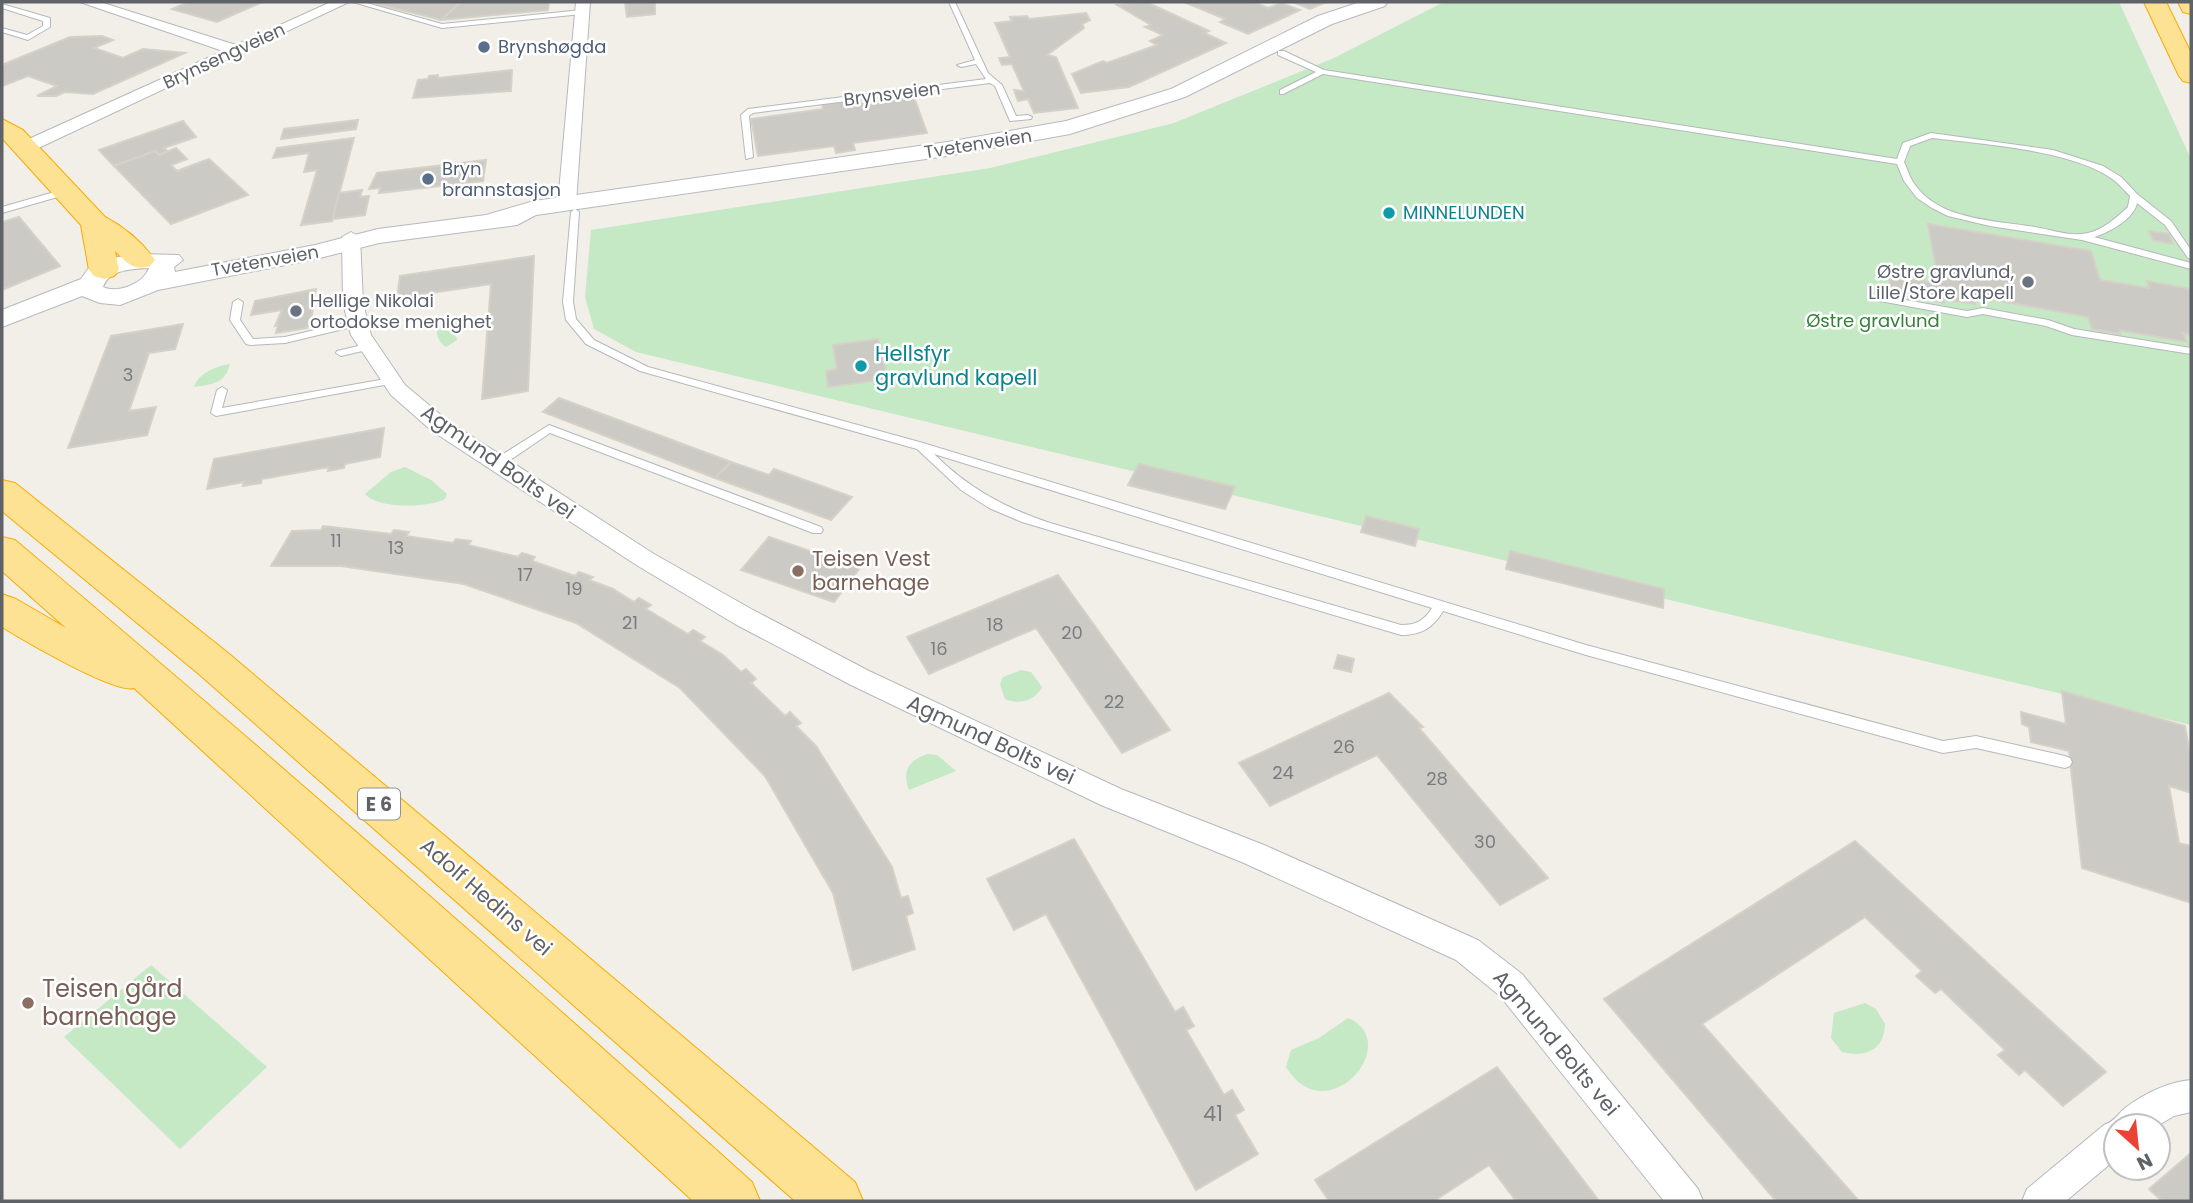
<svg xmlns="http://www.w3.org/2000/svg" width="2193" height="1203" viewBox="0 0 2193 1203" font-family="Poppins,sans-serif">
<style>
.green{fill:#c5e8c5}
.building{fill:#cccac5;stroke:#d6d1c6;stroke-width:2}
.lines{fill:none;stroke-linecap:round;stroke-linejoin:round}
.lane-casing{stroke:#b5b8bc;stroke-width:2}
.street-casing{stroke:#b5b8bc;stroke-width:2}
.secondary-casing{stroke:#b6babf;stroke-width:2}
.highway-casing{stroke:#f9ab00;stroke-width:2}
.lane{fill:#fff;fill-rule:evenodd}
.street{fill:#fff;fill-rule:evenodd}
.secondary{fill:#fff;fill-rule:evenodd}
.highway{fill:#fde293;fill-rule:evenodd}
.service-dot{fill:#5c6f8a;stroke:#fff;stroke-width:2.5}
.culture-dot{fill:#0f9aa8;stroke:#fff;stroke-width:2.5}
.worship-dot{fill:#6b7280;stroke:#fff;stroke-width:2.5}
.education-dot{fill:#8d6e63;stroke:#fff;stroke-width:2.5}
.labels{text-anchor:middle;stroke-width:5;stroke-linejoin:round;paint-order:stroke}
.far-service-label{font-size:18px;fill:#4e5e75;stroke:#fff;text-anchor:start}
.far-street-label{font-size:18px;fill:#5f6368;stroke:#fff}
.far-culture-label{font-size:18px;fill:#0d838f;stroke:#fff;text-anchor:start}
.far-worship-label{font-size:18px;fill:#5b616d;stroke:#fff;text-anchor:end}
.far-park-label{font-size:18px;fill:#348238;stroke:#fff}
.number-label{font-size:18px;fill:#7a7d7f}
.shield{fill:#fff;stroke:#8f9295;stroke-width:2}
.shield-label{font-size:19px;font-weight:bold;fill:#5f6368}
.culture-label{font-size:21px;fill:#0d838f;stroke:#fff;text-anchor:start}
.street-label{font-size:21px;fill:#5f6368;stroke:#fff}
.education-label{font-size:21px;fill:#785e54;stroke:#fff;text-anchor:start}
.near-number-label{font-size:21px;fill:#7a7d7f}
.near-education-label{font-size:24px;fill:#785e54;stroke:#fff;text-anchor:start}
</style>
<rect width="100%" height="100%" fill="#f1efe8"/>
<!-- green -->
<g class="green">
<path d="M1444,2H2119L2191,159V725L636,352L594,329L585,297L591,230L990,168L1174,123L1334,58Z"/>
<path d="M444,316L457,322L454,331L457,340L446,347C434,338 435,328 444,316Z"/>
<path d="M230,364C225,384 213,384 194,387C199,373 216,366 230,364Z"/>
<path d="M405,467L431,480L447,494L445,499C429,508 377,509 365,494L391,472Z"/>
<path d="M1021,670L1031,672L1042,687C1035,701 1019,705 1005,699L1000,684L1003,677Z"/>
<path d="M927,754L937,755L956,771L909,790C902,771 908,761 927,754Z"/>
<path d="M151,965L267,1067L180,1149L64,1037Z"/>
<path d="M1865,1003L1876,1009L1885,1024C1884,1050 1866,1058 1842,1052L1831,1038L1834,1013Z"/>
<path d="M1348,1018C1405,1042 1327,1134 1286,1067L1291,1050L1319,1038Z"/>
</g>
<!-- building -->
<g class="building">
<path d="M189,2H255L260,3L217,22L172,9Z"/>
<path d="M381,2H461L441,20L377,4Z"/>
<path d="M461,2H549L548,10L441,20Z"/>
<path d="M625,2H655V14L627,17Z"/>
<path d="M1146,2L1209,31L1204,33L1226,43L1129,87L1081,93L1072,74L1103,61L1107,63L1157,45L1150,41L1163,35L1145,27L1151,25L1117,5Z"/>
<path d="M1184,2H1253L1268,8L1281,3L1300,10L1248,34L1220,22L1225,19Z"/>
<path d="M1293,2H1326L1310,9Z"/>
<path d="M1086,13L1090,20L1082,24L1084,28L1047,55L1056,57L1078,108L1034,113L1028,99L1018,101L1014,90L1024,91L1012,64L1002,65L999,58L1010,57L995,23L1012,21L1010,17L1027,16L1029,19Z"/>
<path d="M102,36L113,40L94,48L123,58L143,49L185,53L93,94L65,92L56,96H37L57,86L28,76L2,86V65L70,37Z"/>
<path d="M512,70L511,91L413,98L418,80L428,79L429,76L438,75V78Z"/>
<path d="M914,97L927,133L853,143L855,150L836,153L834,146L758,156L751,119L823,109L822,104L860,99L861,104Z"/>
<path d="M358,120L356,129L281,139L284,129Z"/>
<path d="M183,121L196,137L164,148L168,152L159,155L155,151L114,166L99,150Z"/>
<path d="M354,138L332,221L301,225L317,170L304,172L309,153L273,158L277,148Z"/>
<path d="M176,148L187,159L171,165L177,171L209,159L248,195L171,224L114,166L155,151L159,155Z"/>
<path d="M486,160L483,181L379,193L380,188L369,189L377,173Z"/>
<path d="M362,190L360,197L369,196L365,215L333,219L339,193Z"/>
<path d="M19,217L60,266L2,290V222Z"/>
<path d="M1928,224L2091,251L2100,280L2149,288L2147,281L2191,289V335L2183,333L2187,342L2119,330L2120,334L2092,329L2088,317L1973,296L1975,304L1943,299L1944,303L1890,289L1889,275L1939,284Z"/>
<path d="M2149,231L2169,234L2173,244L2153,240Z"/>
<path d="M534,256L528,391L482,399L491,284L397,298L400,276Z"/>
<path d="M316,289L311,321L307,328L276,333L278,325L275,326L282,310L251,315L255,301Z"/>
<path d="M183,324L175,349L149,353L129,411L156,407L147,435L68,448L111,336Z"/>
<path d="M878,339L888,379L828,387L826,371L837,369L833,345Z"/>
<path d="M559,398L731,462L715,478L543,412Z"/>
<path d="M384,428L380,457L345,464L344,468L328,471L329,467L262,479L261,483L243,486L244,482L207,489L214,459Z"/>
<path d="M731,462L769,475L774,469L852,497L831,520L715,478Z"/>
<path d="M1139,464L1235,487L1225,509L1128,485Z"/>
<path d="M1366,516L1419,529L1415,546L1361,532Z"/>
<path d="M323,526L391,534L394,530L409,532L406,536L453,543L456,539L471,541L468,545L518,557L522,553L535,557L532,561L575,576L579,572L593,577L589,580L613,589L634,602L639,598L651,605L646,609L688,634L693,630L705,637L700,641L723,655L741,672L746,669L756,679L751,683L785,716L790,712L801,723L796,726L816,746L892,867L901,898L908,896L913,913L906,916L915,949L853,970L833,893L765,776L680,688L576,623L464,584L341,566H271L292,531L321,530Z"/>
<path d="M769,537L860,568L834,602L741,570Z"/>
<path d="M1510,551L1664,589L1663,608L1506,569Z"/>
<path d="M1058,575L1170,730L1122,753L1036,628L929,674L907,637Z"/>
<path d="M1338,655L1354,659L1351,672L1334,668Z"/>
<path d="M2062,691L2185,726L2191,759V793L2169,786L2179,843L2191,846V903L2082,868L2069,751L2031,742L2029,727L2022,724L2021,712L2066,724Z"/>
<path d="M1389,693L1423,727L1419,728L1548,878L1500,905L1377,755L1270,806L1239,763Z"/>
<path d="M1074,839L1175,1012L1183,1007L1194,1026L1186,1030L1224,1095L1232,1090L1244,1110L1235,1115L1258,1154L1196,1190L1046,914L1014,930L987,879Z"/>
<path d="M1855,841L2106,1072L2063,1106L2025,1070L2019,1075L1998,1055L2005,1050L1941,989L1935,993L1916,976L1922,971L1865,917L1702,1024L1859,1201H1776L1604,999Z"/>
<path d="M1497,1067L1599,1201H1516L1489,1165L1434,1201H1329L1315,1180Z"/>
<path d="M2191,1153V1201H2162L2149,1189Z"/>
</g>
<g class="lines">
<defs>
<g id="lane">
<path d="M353,2H363L442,24L582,10L586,12L582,14L442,28Z"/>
<path d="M949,2H955L988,73L1002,85L1016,116L1028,115L1032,117L1031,119L1010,121L995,86L990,83L753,113L749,116L753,157L746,159L741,115L748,109L986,79L976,64L961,67L957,65L975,60Z"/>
<path d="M2,4L50,18V27L28,40L2,32V28L27,35L43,26V21L2,8Z"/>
<path d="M1278,51H1284L1324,70L1897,159L1903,143L1931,133L2053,150L2103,166L2121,177L2137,194L2171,221L2191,250V259L2188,258L2165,225L2137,203C2134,219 2108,233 2094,237L2191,263V269L2082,240L1990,226L1948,216L1932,208L1917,198L1904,181L1897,164L1323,74L1283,94H1280V90L1316,72L1278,55ZM1932,138C1981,144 2076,150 2115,181C2120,185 2125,191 2130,196L2128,207C2116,218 2103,230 2088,233C2070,237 2052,230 2035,227C1994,220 1938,221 1913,182C1909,176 1907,168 1904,162L1910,146Z"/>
<path d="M65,189L69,192L68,194L2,213V207Z"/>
<path d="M575,209L579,212L573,302L576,319L594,340L648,367L923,443L1586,645L1943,741L1976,736L2065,756L2070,758L2072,762L2070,766L2065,768L1976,748L1943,753L1586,655L1443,611C1433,628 1421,635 1401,635L1022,522L989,508L961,490L917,449L640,371L586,344L566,320L563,302L571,212ZM934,454L1432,608C1424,621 1416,625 1401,625L1050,523C1005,508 968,488 934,454Z"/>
<path d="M1883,296L1967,311L1983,308L2048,320L2074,329L2191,348V354L2072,335L2046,326L1983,314L1967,317L1880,301L1878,299Z"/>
<path d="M238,299L243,302L240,320L253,339L285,337L357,320L362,323L360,325L285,343L250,345L246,344L230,320L233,302Z"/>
<path d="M367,344L371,345V349L341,356L336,353L337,351Z"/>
<path d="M391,378L396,381L395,383L216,416L211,413L217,390L222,387L227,390L222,408Z"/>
<path d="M549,425L821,527L823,530L821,533H813L550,433L500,467H492L490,464L492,461Z"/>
</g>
<g id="street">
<path d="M80,2H100L236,45L331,2H349L32,151H20V143L223,51Z"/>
<path d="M576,2H590L576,203L567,208L558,203Z"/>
<path d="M351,232L360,237L363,303L371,335L405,385L448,421L654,554L753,610L869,671L1121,789L1264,845L1478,940L1522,974L1698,1189L1703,1201H1664L1500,996L1456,960L1244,863L1101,805L851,685L735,624L638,566L432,431L391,395L351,335L343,303L342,237Z"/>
<path d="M2191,1080V1112L2174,1116L2157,1126H2116V1159L2066,1201H2022L2027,1189L2104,1125C2115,1121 2117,1115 2125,1108C2144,1094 2167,1082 2191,1080Z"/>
</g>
<path id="secondary" d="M1360,2H1387L1385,6L1332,24L1185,97L1070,134L947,156L536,215L517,225L379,243L316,259L158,290L120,305L100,303L82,296L2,327V310L81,279L88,269L107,259L137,254L179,255L183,260L174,267L175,272L315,245L378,229L486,215L534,201L947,142L1066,121L1171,89L1318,16ZM149,268C144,283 119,294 103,287C109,269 133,269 149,268Z"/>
<g id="highway">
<path d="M2144,2H2166L2191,53V83L2183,81L2179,76Z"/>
<path d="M2178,2H2191V14L2183,12Z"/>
<path d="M2,119L23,130L105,217C124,227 142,242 155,260L150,266C133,271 127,263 115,251L119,270L114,276L104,279L94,276L89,270L81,225L2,138Z"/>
<path d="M2,480L15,483L228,653L855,1182L863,1201H795L200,675L2,511Z"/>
<path d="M2,537L15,540C264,750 510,964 752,1182L760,1201H693L134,688C115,694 23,640 2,627V594L16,599L66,628L2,571Z"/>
</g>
</defs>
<!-- lane casing -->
<use href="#lane" class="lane-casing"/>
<!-- street casing -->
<use href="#street" class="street-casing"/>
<!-- secondary casing -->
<use href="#secondary" class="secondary-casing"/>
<!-- highway casing -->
<use href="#highway" class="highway-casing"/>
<!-- lane -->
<use href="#lane" class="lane"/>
<!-- street -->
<use href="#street" class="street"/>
<!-- secondary -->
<use href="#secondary" class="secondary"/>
<!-- highway -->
<use href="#highway" class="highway"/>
</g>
<!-- markers -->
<g class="service-dot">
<circle cx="484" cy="47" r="7"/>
<circle cx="428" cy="179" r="7"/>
</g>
<g class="culture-dot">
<circle cx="1389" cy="213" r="7"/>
<circle cx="861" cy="366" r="7"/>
</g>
<g class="worship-dot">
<circle cx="2028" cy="282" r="7"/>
<circle cx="296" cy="311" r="7"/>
</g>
<g class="education-dot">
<circle cx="798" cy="571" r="7"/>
<circle cx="28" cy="1003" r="7"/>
</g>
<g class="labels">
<!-- far-service labels -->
<g class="far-service-label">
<text x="498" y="53">Brynshøgda</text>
<text x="442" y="175">Bryn<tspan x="442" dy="21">brannstasjon</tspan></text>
</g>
<!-- far-street labels -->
<g class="far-street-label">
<text transform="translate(224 56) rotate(-25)" y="6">Brynsengveien</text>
<text transform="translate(892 94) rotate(-7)" y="6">Brynsveien</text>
<text transform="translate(978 144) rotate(-9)" y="6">Tvetenveien</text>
<text transform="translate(265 261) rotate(-10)" y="6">Tvetenveien</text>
</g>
<!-- far-culture labels -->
<g class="far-culture-label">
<text x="1403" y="219">MINNELUNDEN</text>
</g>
<!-- far-worship labels -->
<g class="far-worship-label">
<text x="2014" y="278">Østre gravlund,<tspan x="2014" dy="21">Lille/Store kapell</tspan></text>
<text x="310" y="307" text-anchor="start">Hellige Nikolai<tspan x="310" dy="21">ortodokse menighet</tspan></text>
</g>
<!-- far-park labels -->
<g class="far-park-label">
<text x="1873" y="327">Østre gravlund</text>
</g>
<!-- number labels -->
<g class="number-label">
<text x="128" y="381">3</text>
<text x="336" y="547">11</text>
<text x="396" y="554">13</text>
<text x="525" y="581">17</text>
<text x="574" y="595">19</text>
<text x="630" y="629">21</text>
<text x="995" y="631">18</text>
<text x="1072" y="639">20</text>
<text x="939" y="655">16</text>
<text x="1114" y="708">22</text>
<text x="1344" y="753">26</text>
<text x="1283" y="779">24</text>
<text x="1437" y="785">28</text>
<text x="1485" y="848">30</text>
</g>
<!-- shield labels -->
<rect class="shield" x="358" y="788.5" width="42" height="31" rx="5"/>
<g class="shield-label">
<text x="379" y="811">E 6</text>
</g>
<!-- culture labels -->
<g class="culture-label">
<text x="875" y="361">Hellsfyr<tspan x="875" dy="24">gravlund kapell</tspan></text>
</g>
<!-- street labels -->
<g class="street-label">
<text transform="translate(498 462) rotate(35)" y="7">Agmund Bolts vei</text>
<text transform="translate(991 740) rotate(25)" y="7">Agmund Bolts vei</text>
<text transform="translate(486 897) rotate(41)" y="7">Adolf Hedins vei</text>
<text transform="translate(1556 1043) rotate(50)" y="7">Agmund Bolts vei</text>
</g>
<!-- education labels -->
<g class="education-label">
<text x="812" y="566">Teisen Vest<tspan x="812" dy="24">barnehage</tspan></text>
</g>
<!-- near-number labels -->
<g class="near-number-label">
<text x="1213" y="1121">41</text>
</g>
<!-- near-education labels -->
<g class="near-education-label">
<text x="42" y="997">Teisen gård<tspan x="42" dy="28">barnehage</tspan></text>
</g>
</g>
<!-- border -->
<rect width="2193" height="1203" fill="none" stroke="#5f6368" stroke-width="7"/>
<!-- north arrow -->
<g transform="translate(2137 1147) rotate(153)"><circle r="33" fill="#ffffff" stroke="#bfc1c3" stroke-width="2"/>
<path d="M0-5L12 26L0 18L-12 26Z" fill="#ea4335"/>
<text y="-10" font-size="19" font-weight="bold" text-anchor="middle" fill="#5f6368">N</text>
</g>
</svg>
